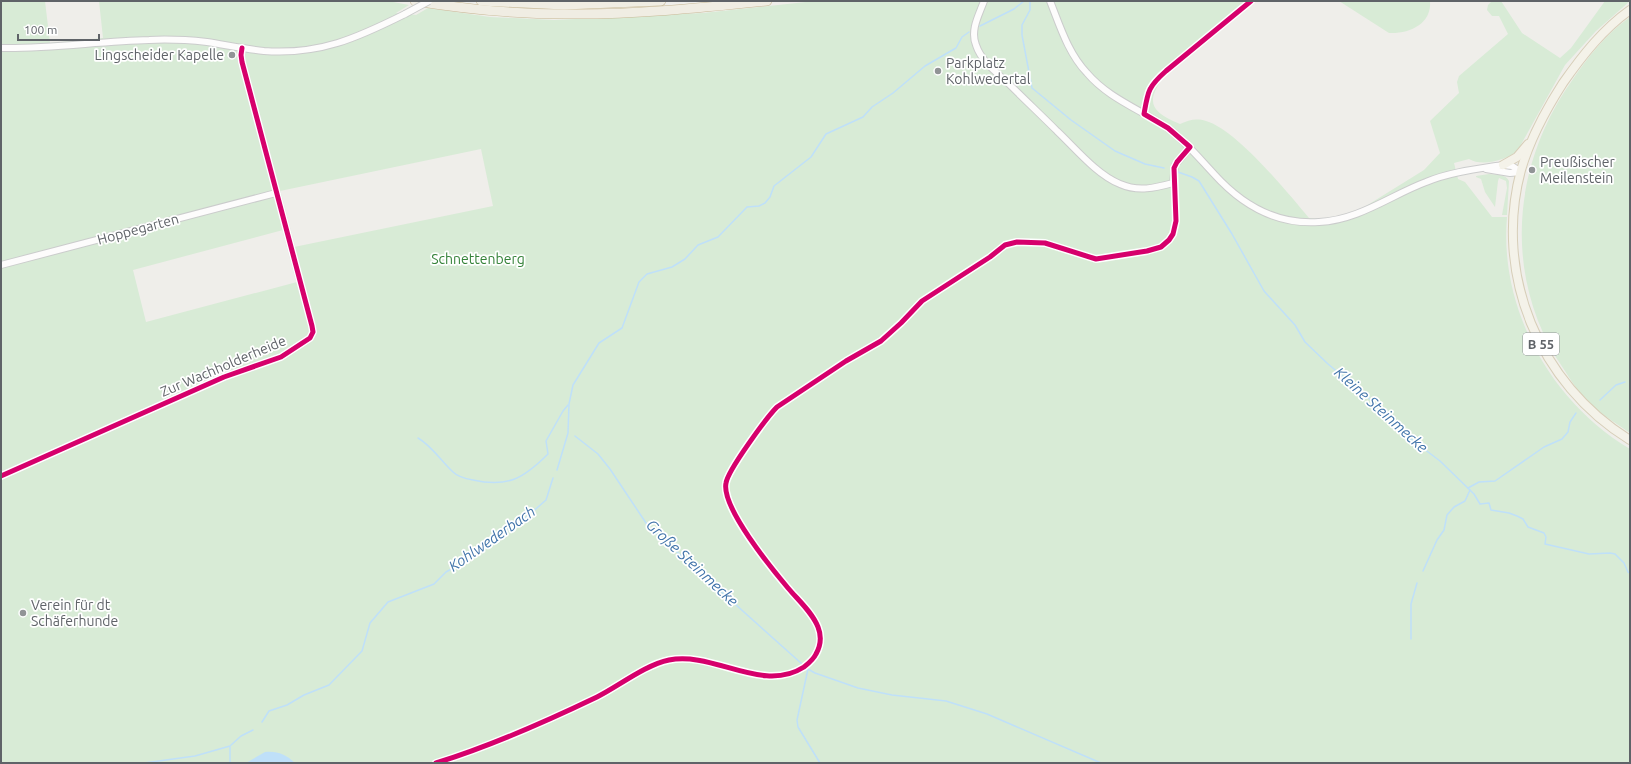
<svg xmlns="http://www.w3.org/2000/svg" width="1631" height="764" viewBox="0 0 1631 764" font-family="Ubuntu,sans-serif">
<style>
.green{fill:#d8ebd6;fill-rule:evenodd}
.water{fill:#bfe0f9}
.lines{fill:none;stroke-linecap:round;stroke-linejoin:round}
.stream{stroke:#bfe0f9;stroke-width:1.5}
.minor-casing{stroke:#cbcccc;stroke-width:8}
.major-casing{stroke:#d7ceb8;stroke-width:10}
.highway-casing{stroke:#c8b996;stroke-width:10}
.minor{stroke:#fdfcfc;stroke-width:6}
.major{stroke:#f4f2e9;stroke-width:8}
.highway{stroke:#f0ede3;stroke-width:9}
.minor-bridge-casing{stroke:#cbcccc;stroke-width:8;stroke-linecap:butt}
.minor-bridge{stroke:#fdfcfc;stroke-width:6}
.cycleway-casing{stroke:#fff;stroke-width:8}
.cycleway{stroke:#d6006c;stroke-width:5}
.poi-dot{fill:#919496;stroke:#fff;stroke-width:1.5}
.labels{text-anchor:middle;stroke-width:3.5;stroke-linejoin:round;paint-order:stroke}
.shield{fill:#fff;stroke:#8f9295;stroke-width:1}
.shield-label{font-size:13px;font-weight:bold;fill:#5f6368}
.poi-label{font-size:14px;fill:#5f6368;stroke:#fff;text-anchor:start}
.street-label{font-size:14px;fill:#5f6368;stroke:#fff}
.park-label{font-size:14px;fill:#348238;stroke:#fff}
.water-label{font-size:15px;font-style:italic;fill:#4174aa;stroke:#fff}
</style>
<rect width="100%" height="100%" fill="#efeeea"/>
<!-- green -->
<g class="green">
<path d="M1,1H45L50,43L103,38L99,1H388L409,5L396,13L416,15L428,8L490,17L554,20L703,13L815,1H1256L1166,74C1145,101 1149,111 1180,124C1189,120 1196,118 1206,121C1237,130 1287,192 1309,218L1319,219L1330,218L1358,211L1424,170L1440,153L1430,121L1459,93L1457,82L1459,76L1508,34L1499,16H1492L1487,10L1488,5L1492,1H1501L1522,33L1560,58L1571,48L1605,1H1630L1596,31L1565,65L1518,150C1508,160 1482,167 1469,159L1454,163L1458,179L1465,182L1492,217H1507C1499,309 1551,402 1630,449V763H1ZM481,149L493,206L294,247L280,191ZM283,230L297,282L146,322L133,270Z"/>
<path d="M1339,1H1430C1432,24 1409,34 1389,33Z"/>
<path d="M1630,17V433C1614,422 1595,410 1582,396C1576,388 1570,379 1565,371C1503,282 1510,169 1571,82C1587,58 1607,33 1630,17Z"/>
<path d="M1489,174C1496,175 1506,174 1509,181L1507,215H1502L1507,188L1506,181L1499,178L1498,181L1495,207L1485,192L1481,179L1476,177V176Z"/>
</g>
<!-- water -->
<path class="water" d="M265,752C278,751 285,754 295,763H246Z"/>
<g class="lines">
<!-- stream -->
<g class="stream">
<path d="M1030,1V10L1022,25V35L1032,88L1071,120L1115,151L1145,164L1164,168"/>
<path d="M980,26L1014,9L1024,1"/>
<path d="M1178,172L1192,177L1199,181L1232,234L1264,291L1295,325L1305,342L1328,364L1370,399L1407,436L1440,461L1474,494L1480,504L1489,503L1491,510L1509,513L1517,516L1523,519L1528,527L1544,533L1546,537L1545,544L1589,554L1610,553L1615,554L1624,563L1628,572L1630,573"/>
<path d="M1600,400L1616,385L1625,382"/>
<path d="M575,436L598,454L610,469L648,526L802,664"/>
<path d="M418,438C432,446 441,461 453,472C458,477 467,479 473,480C508,488 524,478 548,454L546,441L563,411L568,405"/>
<path d="M557,470L568,433L569,404L573,385L599,343L622,328L639,282L647,274L672,267L685,259L698,245L718,237L747,207L759,206L765,203L770,197L774,186L811,157L826,134L863,117L872,107L893,93L925,66L956,48L962,37L969,32"/>
<path d="M1468,488L1479,482L1495,481L1544,447L1562,439L1568,432L1570,422L1576,413"/>
<path d="M1423,571L1437,540L1444,530L1447,515L1454,507L1465,501L1470,490"/>
<path d="M1411,639V604L1417,583"/>
<path d="M806,668L815,673L858,688L892,695L946,701L987,714L1101,763"/>
<path d="M808,669L797,720L798,727L820,763"/>
<path d="M262,722L269,711L287,705L304,695L329,685L362,651L370,623L388,602L434,584L446,572L462,563L480,545L522,521L546,500L553,478"/>
<path d="M144,763L195,756L230,746L241,736L253,730"/>
<path d="M230,763V747"/>
</g>
<defs>
<g id="minor">
<path d="M984,1C979,15 970,30 976,45C981,61 997,73 1009,84C1025,100 1041,115 1057,131C1075,148 1097,175 1120,184C1138,192 1155,188 1173,183L1175,165L1190,147"/>
<path d="M1050,1C1060,26 1068,53 1087,73C1109,99 1142,110 1169,129C1186,142 1199,158 1214,174C1242,205 1277,225 1319,222C1359,220 1391,195 1426,182C1450,172 1477,169 1503,165L1512,166L1521,172"/>
<path d="M1,48C51,49 100,41 149,40C168,39 188,40 207,42C226,45 245,49 264,51C320,55 357,38 405,14"/>
<path d="M1486,169L1510,173L1521,172"/>
<path d="M1,265L276,193"/>
<path d="M1,476L224,377L281,357L310,338L313,332L312,326L242,62L241,55L242,48"/>
</g>
<g id="major">
<path d="M1630,10C1603,29 1582,56 1563,83C1545,111 1530,139 1521,170C1493,274 1539,384 1630,440"/>
<path d="M1503,165L1517,157L1528,144"/>
</g>
<g id="highway">
<path d="M415,1C465,9 514,14 564,14C631,15 700,8 767,1"/>
<path d="M481,1L564,5L661,1"/>
</g>
</defs>
<!-- minor casing -->
<use href="#minor" class="minor-casing"/>
<!-- major casing -->
<use href="#major" class="major-casing"/>
<!-- highway casing -->
<use href="#highway" class="highway-casing"/>
<!-- minor -->
<use href="#minor" class="minor"/>
<!-- major -->
<use href="#major" class="major"/>
<!-- highway -->
<use href="#highway" class="highway"/>
<defs>
<path id="minor-bridge" d="M405,14L429,1"/>
</defs>
<!-- minor-bridge casing -->
<use href="#minor-bridge" class="minor-bridge-casing"/>
<!-- minor-bridge -->
<use href="#minor-bridge" class="minor-bridge"/>
<defs>
<g id="cycleway">
<path d="M1,476L224,377L281,357L310,338L313,332L312,326L242,62L241,55L242,48"/>
<path d="M436,763C491,746 545,722 597,697C619,686 645,665 669,660C714,651 762,694 804,667C809,663 813,660 816,654C821,645 822,637 818,627C812,612 798,600 788,588C772,569 721,507 726,483C728,470 767,417 777,407L846,361L881,341L901,323L922,301L990,257L1005,245L1017,242L1045,243L1096,259L1147,251L1161,247L1169,240L1173,234L1176,221L1174,168L1177,162L1190,147L1168,128L1144,114C1148,91 1148,87 1166,71L1251,1"/>
</g>
</defs>
<!-- cycleway casing -->
<use href="#cycleway" class="cycleway-casing"/>
<!-- cycleway -->
<use href="#cycleway" class="cycleway"/>
</g>
<!-- markers -->
<g class="poi-dot">
<circle cx="232" cy="55" r="4"/>
<circle cx="938" cy="71" r="4"/>
<circle cx="1532" cy="170" r="4"/>
<circle cx="23" cy="613" r="4"/>
</g>
<g class="labels">
<!-- shield labels -->
<rect class="shield" x="1523" y="333" width="36" height="22" rx="3"/>
<g class="shield-label">
<text x="1541" y="349">B 55</text>
</g>
<!-- poi labels -->
<g class="poi-label">
<text x="224" y="60" text-anchor="end">Lingscheider Kapelle</text>
<text x="946" y="68">Parkplatz<tspan x="946" dy="16">Kohlwedertal</tspan></text>
<text x="1540" y="167">Preußischer<tspan x="1540" dy="16">Meilenstein</tspan></text>
<text x="31" y="610">Verein für dt<tspan x="31" dy="16">Schäferhunde</tspan></text>
</g>
<!-- street labels -->
<g class="street-label">
<text transform="translate(138 229) rotate(-15)" y="5">Hoppegarten</text>
<text transform="translate(223 366) rotate(-23)" y="5">Zur Wachholderheide</text>
</g>
<!-- park labels -->
<g class="park-label">
<text x="478" y="264">Schnettenberg</text>
</g>
<!-- water labels -->
<g class="water-label">
<text transform="translate(1381 410) rotate(42)" y="5">Kleine Steinmecke</text>
<text transform="translate(492 539) rotate(-35)" y="5">Kohlwederbach</text>
<text transform="translate(692 563) rotate(43)" y="5">Große Steinmecke</text>
</g>
</g>
<!-- border -->
<rect width="1631" height="764" fill="none" stroke="#5f6368" stroke-width="4"/>
<!-- scale -->
<path d="M18 34v6h81v-6" fill="none" stroke="#5f6368" stroke-width="2"/>
<text x="24" y="34" font-size="12" fill="#5f6368" stroke="#ffffff" stroke-width="3" paint-order="stroke">100 m</text>
</svg>
